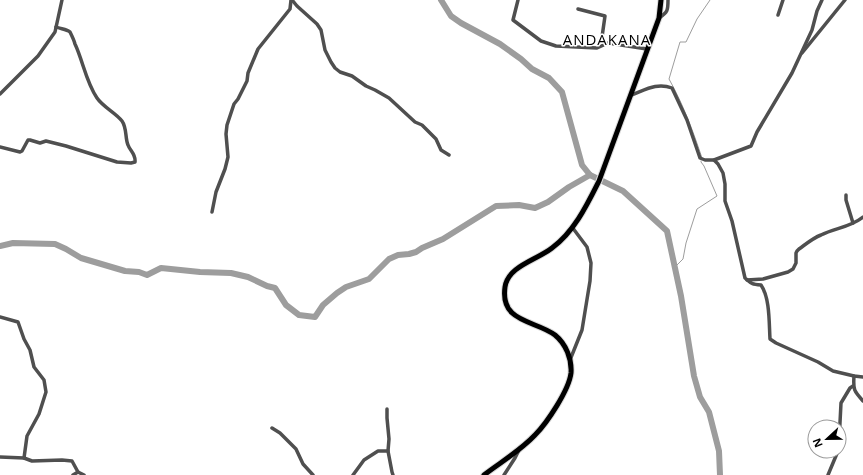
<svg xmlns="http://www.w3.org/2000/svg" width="863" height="475" viewBox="0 0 863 475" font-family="'Open Sans',sans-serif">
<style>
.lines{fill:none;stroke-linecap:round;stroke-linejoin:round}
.stream{stroke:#9d9d9d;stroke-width:1}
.river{stroke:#9d9d9d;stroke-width:6}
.primary-casing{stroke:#dbdbdb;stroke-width:7}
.street{stroke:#4f4f4f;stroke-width:3.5}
.primary{stroke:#000;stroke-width:5}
.labels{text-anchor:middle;stroke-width:3;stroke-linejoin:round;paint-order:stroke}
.quarter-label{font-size:15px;letter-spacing:1px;fill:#000;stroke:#fff}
</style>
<rect width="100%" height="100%" fill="#fff"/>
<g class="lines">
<!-- stream -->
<g class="stream">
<path d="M702,158C693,131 683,104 669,79L680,42H686L697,19L710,0"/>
<path d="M675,267L683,259L686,243L697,209L717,196L704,166L701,162V161"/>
</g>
<!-- river -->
<g class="river">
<path d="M441,0L451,16L461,23L500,44L521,59L532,69L549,78L562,92L582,165L590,175L623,191L667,231L681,296L694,376L700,397L709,412L719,451L720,475"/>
<path d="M0,246L13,243L55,244L66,249L81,258L125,271L139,272L147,275L161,268L200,272L231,273L248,277L267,286L275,288L286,305L299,315L315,317L323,305L337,293L346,287L369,279L389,259L398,255L409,254L416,252L422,248L443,239L496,206L519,205L535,208L548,202L569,187L590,175"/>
</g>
<defs>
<path id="primary" d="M484,475C501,462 520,451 535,435C547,423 569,390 571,373C572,359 566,344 555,335C535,320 500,323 505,287C508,266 537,260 552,248C574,232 587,205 599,181L659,18L661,0"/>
</defs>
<!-- primary casing -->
<use href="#primary" class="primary-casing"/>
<!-- street -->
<g class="street">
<path d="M292,0L297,6L317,24L321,30L325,50L331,62L335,68L340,72L352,76L366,86L375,90L389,98L415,122L422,125L436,139L441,150L449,155"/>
<path d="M518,0L513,20L541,41L556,46L597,48L608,43L647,49"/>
<path d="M578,9L605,16L602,37L605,44"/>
<path d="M778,15L783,0"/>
<path d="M659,18C668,12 668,10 668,0"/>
<path d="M802,53L845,0"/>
<path d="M0,94L38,56L55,32L62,0"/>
<path d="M631,95C645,90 657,82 672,88L687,120L700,158L705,160H714L751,146L757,132L792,73L812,30L817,11L822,0"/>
<path d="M0,147L20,152L22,151L28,140H30L40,143L46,141L66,146L117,162L131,163L135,162C136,154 130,151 128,145C125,138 127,128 122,121C116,113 103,107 97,98C86,82 83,61 75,44C74,40 72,36 70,32C67,29 61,29 56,27"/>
<path d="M714,160L718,164L723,173L725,184V201L732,221L745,278C752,284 751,284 761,285C770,298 769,323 770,339L776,343L818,362L833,371L854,376L863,377"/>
<path d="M846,195V200L853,223"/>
<path d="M212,212L216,192L225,169L228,157L226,134L227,125L234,104L238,99L247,81L248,73L258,49L290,9L291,0"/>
<path d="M747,280L763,279L788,272L793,269L796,263V253L797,251L799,249C806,244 813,238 821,235C835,228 851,227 863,217"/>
<path d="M0,317L18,322L24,339L30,350L34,367L44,380L46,392L39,414L27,436L24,458L32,461L62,460L72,461L78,472L84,475"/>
<path d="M570,360L582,330L590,281L591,263L587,247L572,227"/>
<path d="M854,376C853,390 854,391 863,401"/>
<path d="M387,409V418L389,439L388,451L392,472L393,475"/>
<path d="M272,428L280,433L296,449L303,464L313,475"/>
<path d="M839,442L841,403L850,388L853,386"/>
<path d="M0,457L24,458"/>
<path d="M73,475L78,472"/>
<path d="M353,475L364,460L378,451H388"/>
<path d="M504,475L515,458L519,450"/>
<path d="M828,475L838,451"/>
</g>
<!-- primary -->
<use href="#primary" class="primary"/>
</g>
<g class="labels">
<!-- quarter labels -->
<g class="quarter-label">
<text x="607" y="45">ANDAKANA</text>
</g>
</g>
<!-- north arrow -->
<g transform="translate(827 439) rotate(248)"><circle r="19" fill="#ffffff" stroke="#999999"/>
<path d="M0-3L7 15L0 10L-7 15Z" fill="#000000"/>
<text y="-6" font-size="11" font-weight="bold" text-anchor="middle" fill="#000000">N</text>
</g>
</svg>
